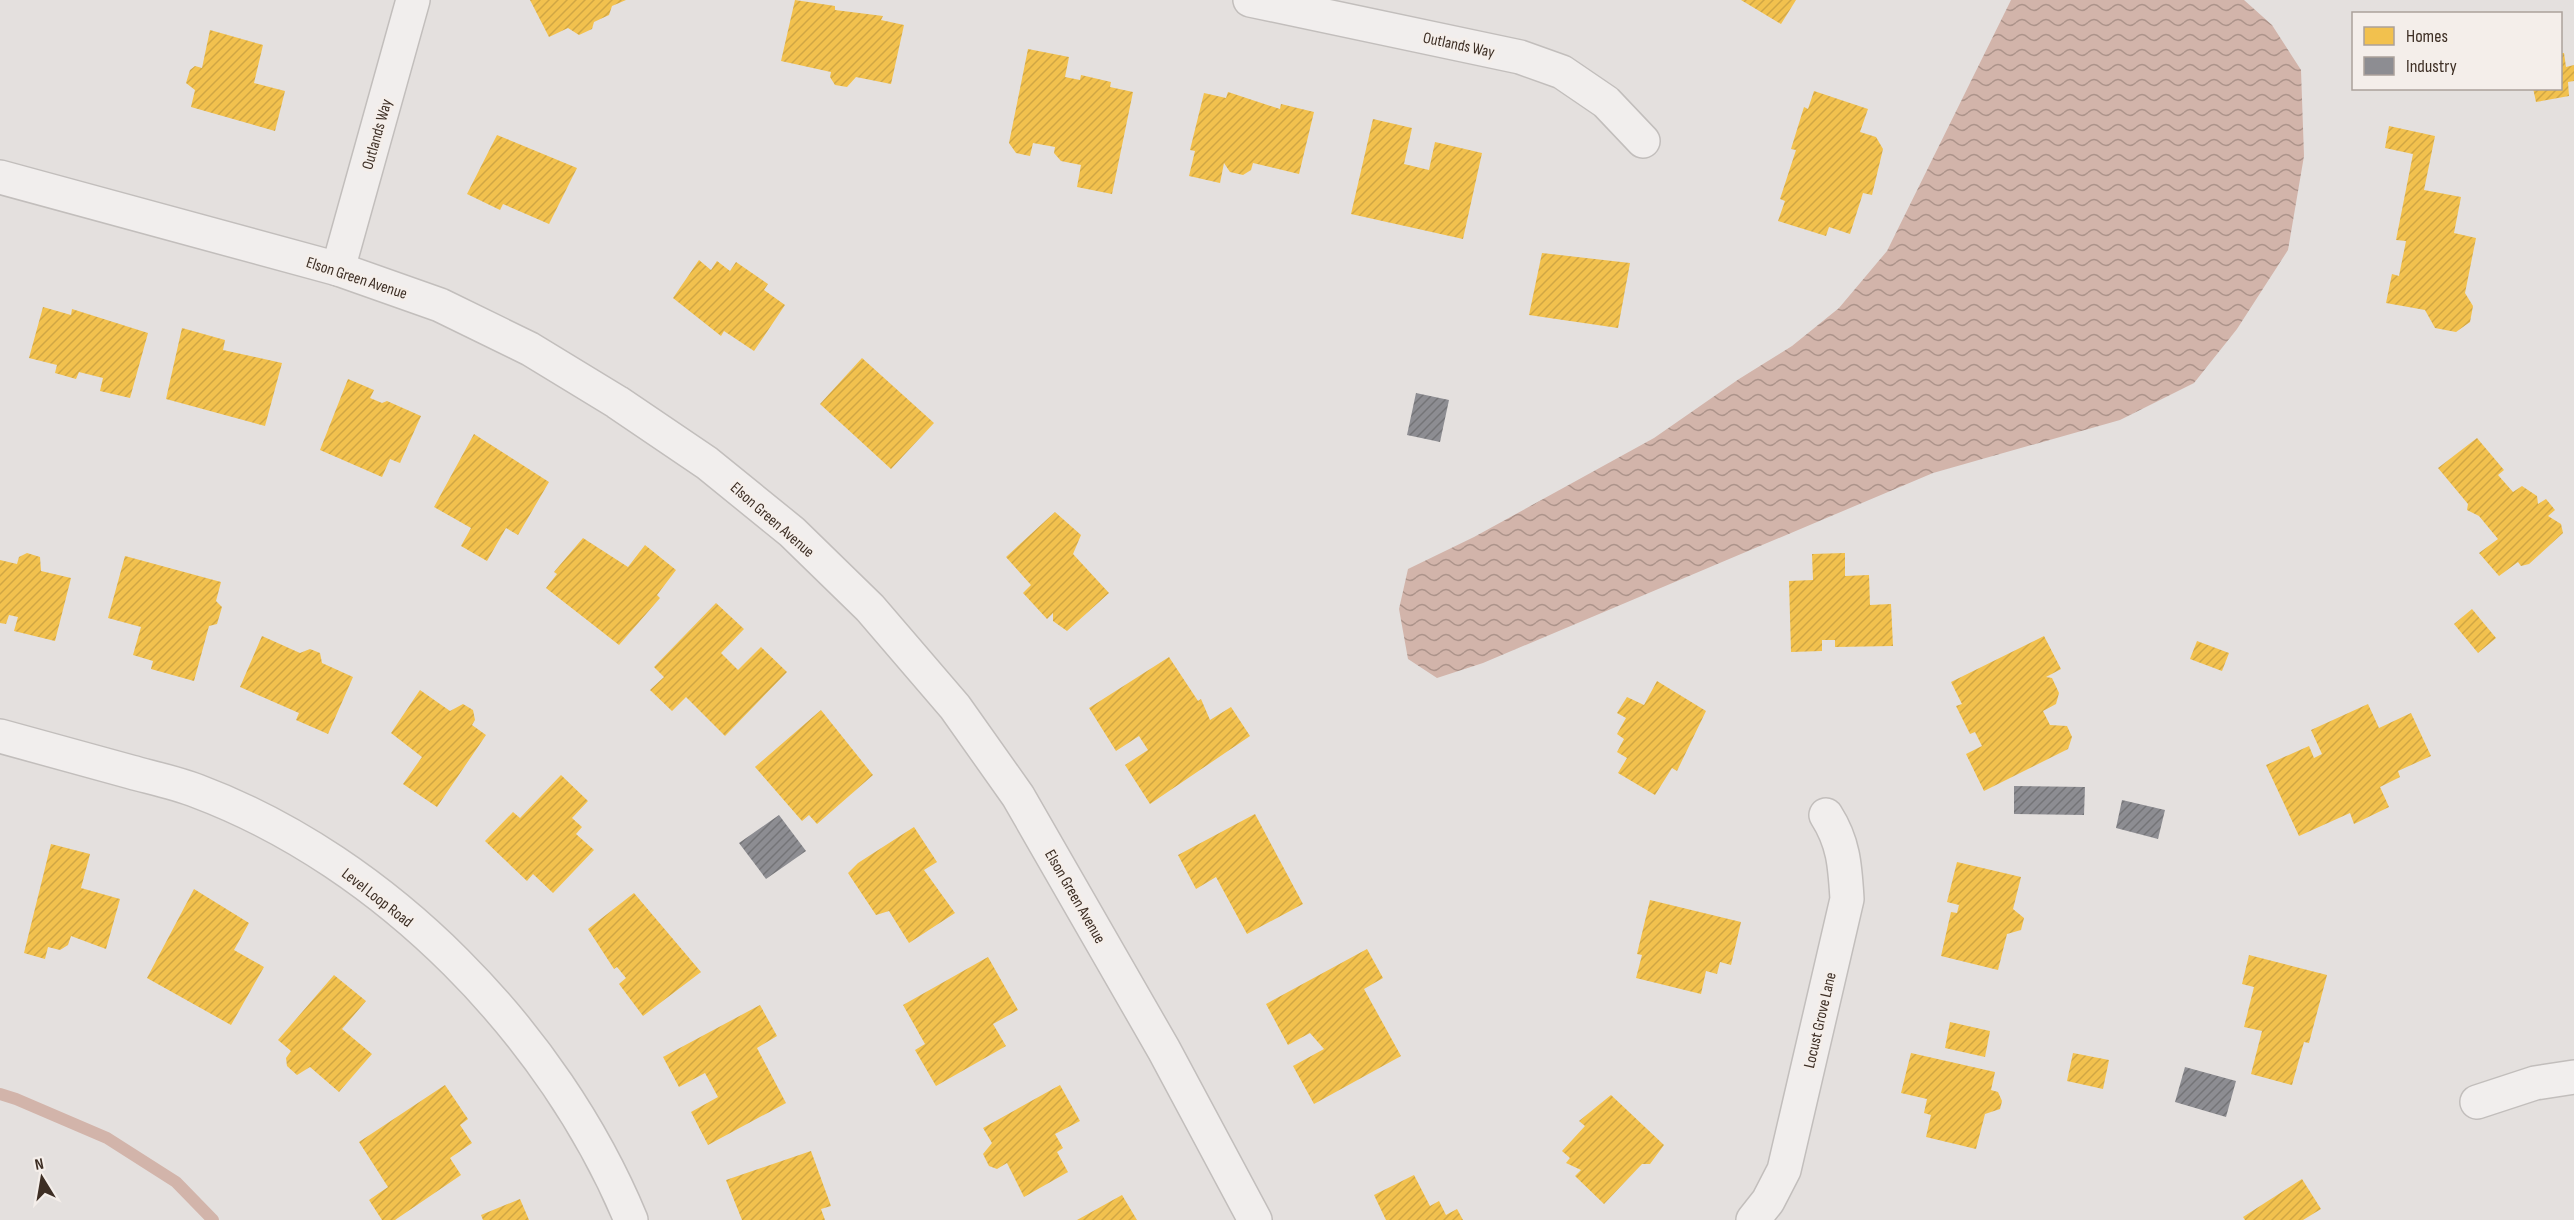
<svg xmlns="http://www.w3.org/2000/svg" width="2574" height="1220" viewBox="0 0 2574 1220" font-family="'Sofia Sans Condensed',sans-serif">
<style>
.water{fill:url(#water-waves)}
.homes{fill:url(#homes-hatch)}
.industry{fill:url(#industry-hatch)}
.lines{fill:none;stroke-linecap:round;stroke-linejoin:round}
.stream{stroke:#d2b4aa;stroke-width:12}
.minor-casing{stroke:#c2bebc;stroke-width:36}
.tertiary-casing{stroke:#c2bebc;stroke-width:36}
.minor{stroke:#f1eeed;stroke-width:33}
.tertiary{stroke:#f1eeed;stroke-width:33}
.labels{text-anchor:middle;stroke-width:6;stroke-linejoin:round;paint-order:stroke}
.street-label{font-size:16px;fill:#3d2e24;stroke:#f4eeea}
</style>
<defs>
<pattern id="water-waves" width="16" height="10" patternUnits="userSpaceOnUse" patternTransform="scale(1.5)"><rect width="16" height="10" fill="#d2b4aa"/><path d="M0 5q4-4 8 0t8 0" fill="none" stroke="#ac938a"/></pattern>
<pattern id="homes-hatch" width="6" height="6" patternUnits="userSpaceOnUse" patternTransform="scale(1.5)"><rect width="6" height="6" fill="#f2c14e"/><path d="M-1 1l2-2M0 6l6-6M5 7l2-2" fill="none" stroke="#d0a644"/></pattern>
<pattern id="industry-hatch" width="6" height="6" patternUnits="userSpaceOnUse" patternTransform="scale(1.5)"><rect width="6" height="6" fill="#8d8d92"/><path d="M-1 1l2-2M0 6l6-6M5 7l2-2" fill="none" stroke="#747477"/></pattern>
</defs>
<rect width="100%" height="100%" fill="#e4e0de"/>
<!-- water -->
<path class="water" d="M2011,0H2244L2272,25L2301,70L2304,156L2288,250L2237,329L2194,383L2120,420L1933,473L1483,663L1437,678L1408,659L1399,609L1408,569L1474,537L1654,438L1739,379L1792,346L1839,308L1887,251Z"/>
<!-- homes -->
<g class="homes">
<path d="M530,0H626L612,6L609,15L594,22L592,29L579,35L568,28L549,37Z"/>
<path d="M795,0L835,6V10L883,16L881,20L904,25L891,84L856,77L847,87L835,85L830,77L831,72L781,61Z"/>
<path d="M1741,0H1796L1781,24Z"/>
<path d="M210,30L263,45L254,83L285,91L275,131L191,107L195,90L186,83L190,70L195,66L202,68Z"/>
<path d="M1028,49L1069,57L1065,77L1080,80L1081,75L1111,82L1110,87L1133,92L1112,194L1077,187L1081,165L1061,161L1054,153L1055,147L1033,143L1030,156L1016,153L1009,143Z"/>
<path d="M2560,53H2564L2566,67L2574,65V81L2568,82L2569,96L2536,102L2533,88H2560Z"/>
<path d="M1814,91L1868,109L1860,132L1876,137L1883,149L1872,195L1863,193L1850,234L1829,227L1826,236L1778,221L1785,201L1780,199L1796,150L1791,149L1804,107L1808,109Z"/>
<path d="M1228,92L1280,109L1281,104L1314,112L1299,174L1253,163L1251,170L1243,175L1230,172L1224,163L1220,183L1189,176L1195,151L1190,150L1204,93L1226,98Z"/>
<path d="M1373,119L1412,128L1404,164L1429,170L1435,142L1482,153L1463,239L1351,214Z"/>
<path d="M2389,126L2435,136L2424,190L2461,197L2454,233L2476,238L2465,293L2473,306L2470,322L2456,332L2435,328L2425,310L2386,303L2392,274L2399,276L2406,241L2396,240L2413,154L2385,148Z"/>
<path d="M497,135L577,168L549,224L503,204L500,210L467,194Z"/>
<path d="M1542,253L1630,263L1618,328L1529,315Z"/>
<path d="M699,260L711,270L717,261L730,271L736,262L768,284L764,290L785,305L754,351L724,331L721,336L673,298Z"/>
<path d="M43,307L71,315L72,309L148,333L130,398L100,391L103,378L79,372L76,379L55,373L57,365L29,358Z"/>
<path d="M182,328L225,340L223,350L282,363L265,426L166,399Z"/>
<path d="M862,358L934,423L891,469L820,404Z"/>
<path d="M348,379L374,390L370,398L382,403L387,401L421,416L400,463L390,459L382,477L320,450Z"/>
<path d="M474,434L549,482L518,535L506,528L487,561L461,546L471,528L434,507Z"/>
<path d="M2477,438L2504,470L2498,475L2513,492L2522,486L2537,496L2538,504L2546,499L2555,510L2548,516L2561,524L2563,533L2529,564L2521,566L2518,562L2499,576L2479,553L2498,539L2479,516L2467,510L2468,504L2438,468Z"/>
<path d="M1055,512L1081,535L1073,554L1109,593L1067,631L1053,621V613L1047,619L1023,593L1031,585L1006,557Z"/>
<path d="M583,538L628,567L645,545L676,570L657,595L660,598L619,645L546,588L557,574L554,572Z"/>
<path d="M27,553L40,557L41,571L71,578L55,641L14,631L18,617L9,615L6,624L0,623V560L17,564L19,557Z"/>
<path d="M1845,553V576L1869,575L1870,605L1891,604L1893,646L1835,647V640H1822V651L1791,652L1789,581L1813,580L1812,554Z"/>
<path d="M125,556L221,582L216,601L222,607L217,624L209,626L194,681L151,669L153,661L133,655L141,627L108,618Z"/>
<path d="M716,603L744,629L721,653L738,670L761,647L787,672L725,736L686,697L672,711L650,690L664,677L654,667Z"/>
<path d="M2472,609L2496,638L2478,653L2454,624Z"/>
<path d="M262,636L300,653L310,649L320,653L322,663L353,677L328,734L296,720L299,713L240,687Z"/>
<path d="M2044,636L2061,669L2046,677L2052,678L2059,693L2056,704L2043,711L2050,725L2067,726L2072,737L2068,749L1984,791L1966,754L1982,746L1975,732L1970,734L1956,706L1962,704L1951,682Z"/>
<path d="M2197,641L2229,653L2222,671L2190,659Z"/>
<path d="M1169,657L1198,701L1201,699L1210,720L1231,707L1250,736L1150,804L1125,765L1148,750L1139,736L1116,751L1089,708Z"/>
<path d="M1657,681L1706,711L1677,771L1672,768L1655,795L1618,773L1627,758L1617,752L1624,739L1617,734L1626,718L1617,713L1627,697L1644,705Z"/>
<path d="M420,690L450,711L463,704L473,710L475,720L472,725L486,735L437,807L403,784L422,757L391,733Z"/>
<path d="M2368,704L2379,728L2411,713L2431,756L2398,771L2400,777L2380,787L2389,807L2354,824L2350,813L2299,836L2266,765L2309,746L2314,758L2322,754L2311,730Z"/>
<path d="M821,710L873,775L817,824L809,815L802,821L755,767Z"/>
<path d="M561,775L588,801L572,818L582,827L576,834L594,850L553,893L533,874L527,881L485,841L513,812L520,818Z"/>
<path d="M1255,814L1303,904L1247,934L1216,877L1196,889L1178,855Z"/>
<path d="M914,827L937,862L924,870L955,913L909,943L889,911L876,915L848,873L858,863Z"/>
<path d="M51,844L90,854L81,888L120,899L106,949L71,936L68,945L60,950L48,947L45,959L24,953Z"/>
<path d="M1957,862L2021,877L2013,909L2024,918L2021,930L2007,934L1998,970L1941,956L1951,912L1957,913L1959,905L1947,902Z"/>
<path d="M194,889L249,923L234,950L264,967L231,1025L147,978Z"/>
<path d="M634,893L701,972L643,1016L619,984L626,978L617,967L614,969L588,929Z"/>
<path d="M1650,900L1741,922L1731,965L1720,962L1717,974L1706,971L1701,994L1636,978L1642,955L1637,954Z"/>
<path d="M1367,949L1383,978L1364,989L1401,1056L1314,1104L1293,1066L1324,1049L1310,1033L1288,1045L1266,1004Z"/>
<path d="M2249,955L2327,975L2309,1043L2304,1042L2292,1085L2251,1074L2262,1031L2244,1027L2254,987L2242,984Z"/>
<path d="M988,957L1018,1010L993,1024L1006,1046L936,1086L915,1050L925,1044L903,1005Z"/>
<path d="M334,975L366,1001L342,1029L372,1054L339,1092L310,1067L297,1075L287,1066L286,1058L291,1051L278,1040Z"/>
<path d="M760,1005L777,1036L757,1048L786,1103L708,1145L691,1112L718,1097L705,1073L679,1087L663,1057Z"/>
<path d="M1950,1022L1990,1031L1985,1057L1945,1048Z"/>
<path d="M1911,1053L1995,1072L1991,1090L1998,1092L2002,1101L2000,1109L1985,1114L1976,1149L1926,1137L1931,1115L1924,1113L1927,1099L1901,1093Z"/>
<path d="M2073,1053L2109,1060L2103,1089L2067,1081Z"/>
<path d="M445,1085L468,1119L460,1125L472,1143L450,1158L461,1175L395,1220H382L369,1200L388,1187L359,1142Z"/>
<path d="M1060,1085L1080,1121L1055,1134L1063,1148L1057,1152L1068,1172L1024,1197L1007,1163L997,1169L989,1166L983,1154L992,1143L983,1128Z"/>
<path d="M1611,1095L1664,1145L1650,1164H1642L1604,1204L1575,1176L1581,1170L1566,1163L1570,1158L1562,1151L1585,1126L1579,1121Z"/>
<path d="M811,1151L831,1206L821,1209L825,1220H742L726,1180Z"/>
<path d="M1414,1175L1430,1206L1439,1201L1446,1215L1457,1209L1463,1220H1386L1374,1195Z"/>
<path d="M2302,1179L2321,1209L2303,1220H2245L2243,1217Z"/>
<path d="M1122,1195L1137,1220H1077Z"/>
<path d="M520,1199L529,1220H483L481,1215Z"/>
</g>
<!-- industry -->
<g class="industry">
<path d="M1416,393L1449,400L1440,442L1407,435Z"/>
<path d="M2014,786L2085,787L2084,815L2014,814Z"/>
<path d="M2122,800L2165,810L2158,839L2116,828Z"/>
<path d="M779,815L806,851L766,879L739,843Z"/>
<path d="M2185,1067L2236,1081L2226,1117L2175,1102Z"/>
</g>
<g class="lines">
<!-- stream -->
<path class="stream" d="M0,1094L16,1099L107,1138L176,1182L213,1220"/>
<defs>
<g id="minor">
<path d="M1250,0L1520,57L1562,72L1606,102L1643,141"/>
<path d="M338,269L413,0"/>
<path d="M0,736C44,748 88,760 131,772C153,778 176,783 197,791C386,862 554,1034 631,1220"/>
<path d="M2477,1102L2535,1083L2574,1077"/>
<path d="M1753,1220L1768,1201L1784,1170L1847,899C1845,867 1844,843 1826,815"/>
</g>
<path id="tertiary" d="M0,177L338,269L440,305L530,349L617,402L707,463L792,532L870,608L955,707L1018,796L1164,1050L1255,1220"/>
</defs>
<!-- minor casing -->
<use href="#minor" class="minor-casing"/>
<!-- tertiary casing -->
<use href="#tertiary" class="tertiary-casing"/>
<!-- minor -->
<use href="#minor" class="minor"/>
<!-- tertiary -->
<use href="#tertiary" class="tertiary"/>
</g>
<g class="labels">
<!-- street labels -->
<g class="street-label">
<text transform="translate(1459 44) rotate(12)" y="6">Outlands Way</text>
<text transform="translate(376 134) rotate(-74)" y="6">Outlands Way</text>
<text transform="translate(357 277) rotate(18)" y="6">Elson Green Avenue</text>
<text transform="translate(773 519) rotate(41)" y="6">Elson Green Avenue</text>
<text transform="translate(1076 896) rotate(60)" y="6">Elson Green Avenue</text>
<text transform="translate(378 897) rotate(38)" y="6">Level Loop Road</text>
<text transform="translate(1819 1020) rotate(-77)" y="6">Locust Grove Lane</text>
</g>
</g>
<!-- legend -->
<rect x="2352" y="12" width="210" height="78" fill="#f4eeea" stroke="#aba19b" stroke-width="1.5"/>
<rect x="2364" y="27" width="30" height="18" fill="#f2c14e" stroke="#aba19b" stroke-width="1.5"/>
<text x="2406" y="42" font-size="18" fill="#3d2e24">Homes</text>
<rect x="2364" y="57" width="30" height="18" fill="#8d8d92" stroke="#aba19b" stroke-width="1.5"/>
<text x="2406" y="72" font-size="18" fill="#3d2e24">Industry</text>
<!-- north arrow -->
<g transform="translate(42 1178) rotate(349)" stroke="#f4eeea" stroke-width="4.5" paint-order="stroke">
<path d="M0-4.5L10 22L0 15L-10 22Z" fill="#3d2e24"/>
<text y="-9" font-size="16" font-weight="bold" text-anchor="middle" fill="#3d2e24">N</text>
</g>
</svg>
